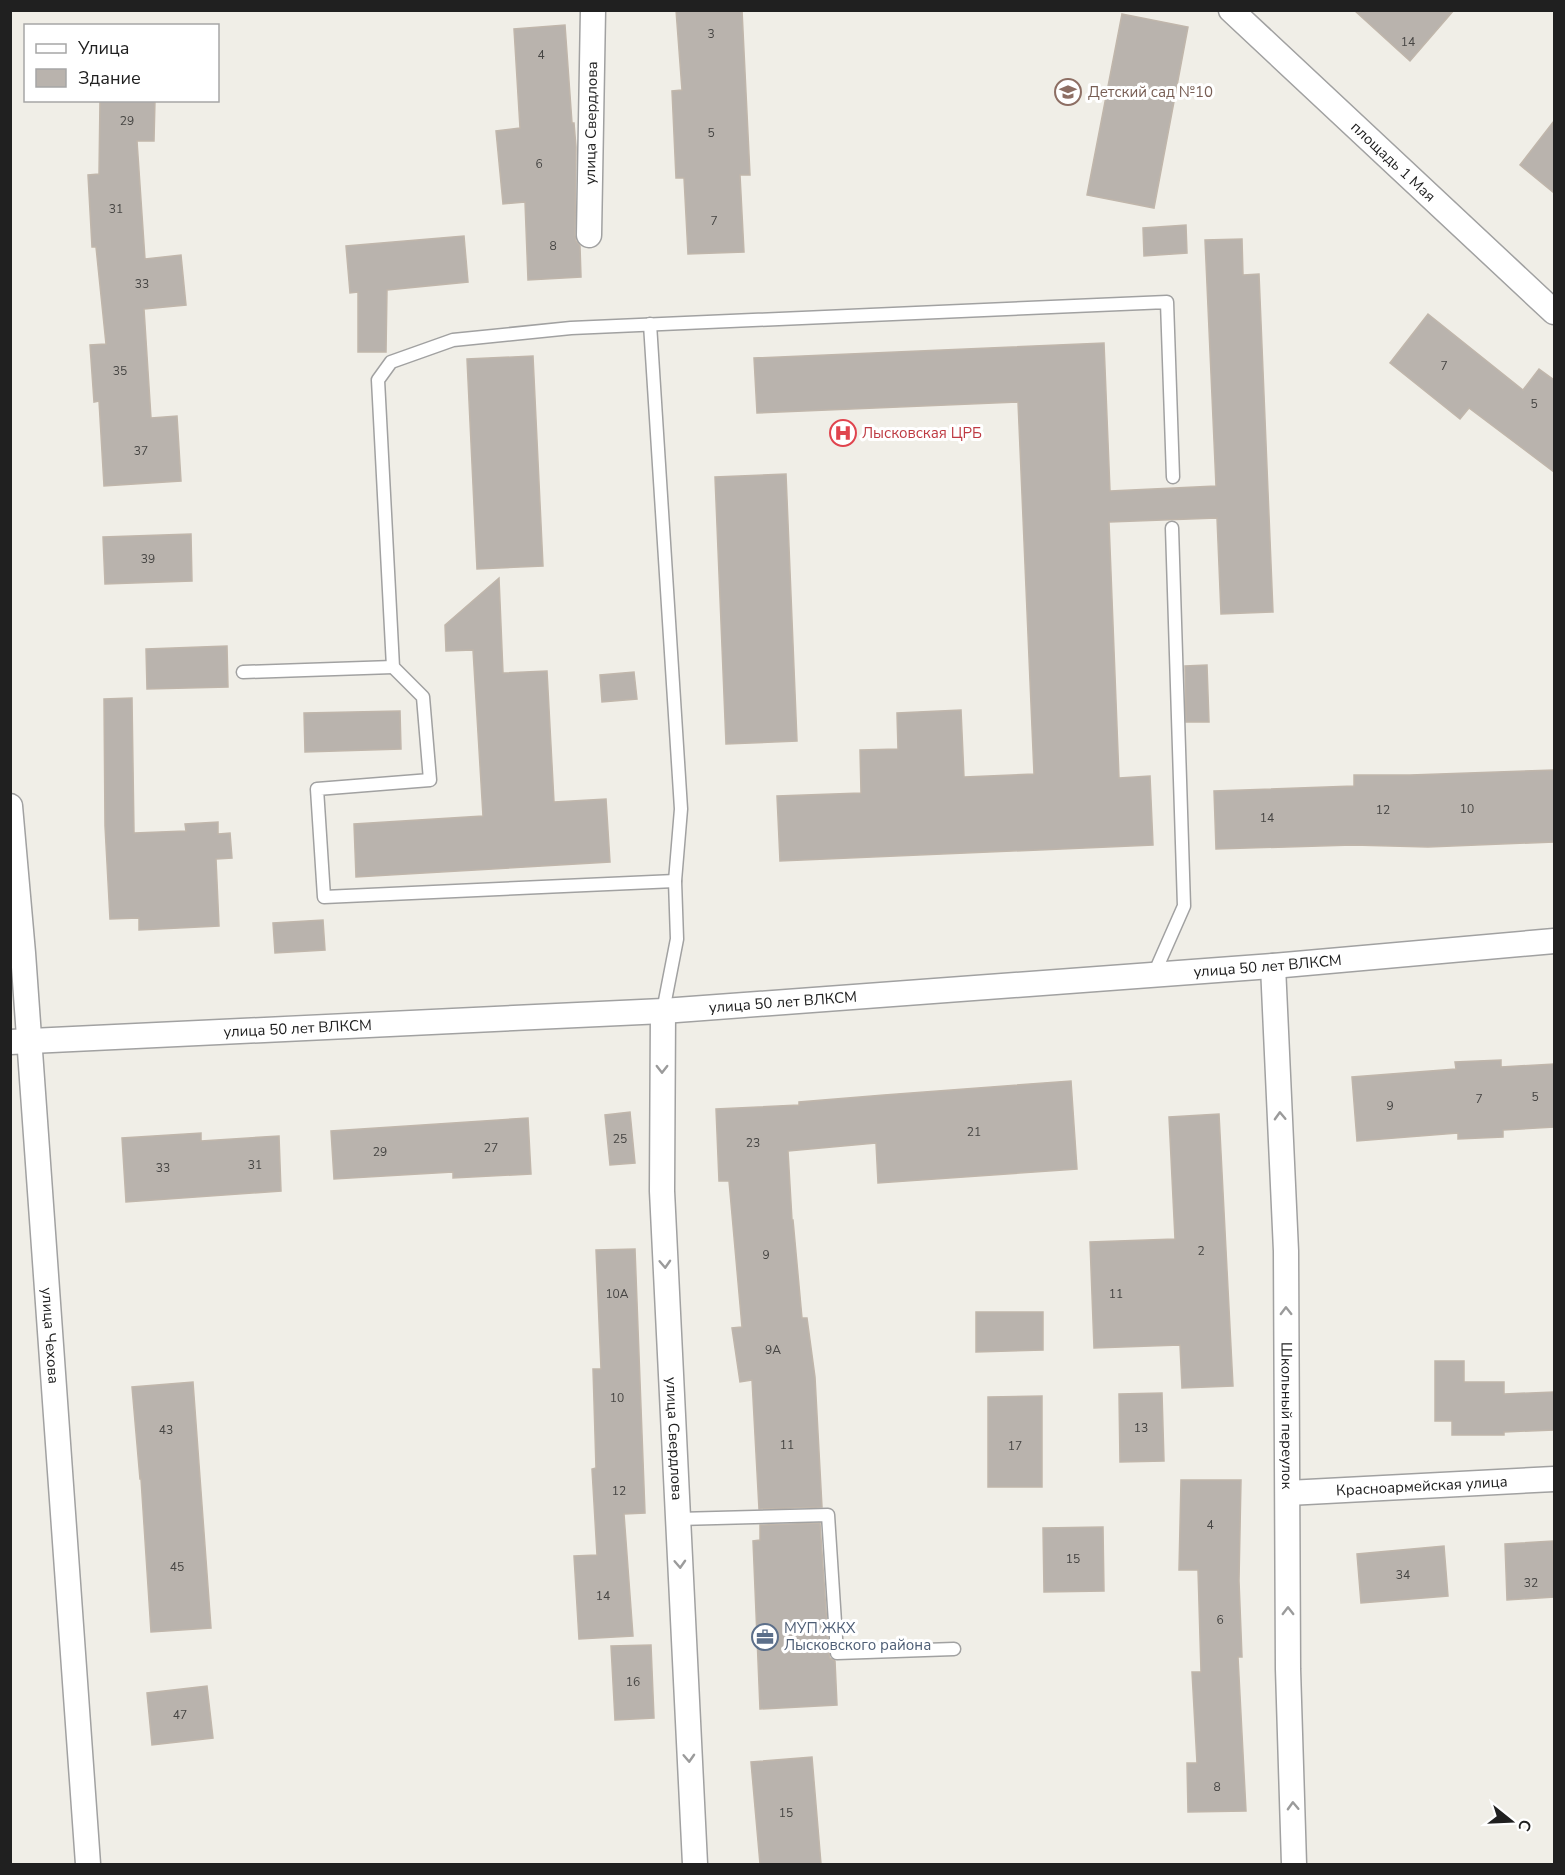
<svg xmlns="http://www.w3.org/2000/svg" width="1565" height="1875" viewBox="0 0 1565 1875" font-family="'Nunito Sans',sans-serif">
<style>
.building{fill:#b9b3ad;stroke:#c0b6ab;stroke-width:1.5}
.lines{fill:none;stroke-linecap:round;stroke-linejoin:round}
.service-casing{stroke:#a1a1a1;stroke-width:15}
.minor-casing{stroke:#a1a1a1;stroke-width:27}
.service{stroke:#fff;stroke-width:12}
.minor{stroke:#fff;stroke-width:24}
.oneway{stroke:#9b9b9b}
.labels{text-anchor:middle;stroke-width:6;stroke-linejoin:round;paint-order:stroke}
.number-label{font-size:12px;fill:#464543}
.education-label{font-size:15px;fill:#785e54;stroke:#fff;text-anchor:start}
.street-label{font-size:15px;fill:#202020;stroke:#fff}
.health-label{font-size:15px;fill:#be3a42;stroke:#fff;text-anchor:start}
.service-label{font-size:15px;fill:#4e5e75;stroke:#fff;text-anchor:start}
</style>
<rect width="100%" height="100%" fill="#f0eee7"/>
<!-- building -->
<g class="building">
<path d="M676,10H742L750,175H740L744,252L688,254L684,178H676L672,91L682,90Z"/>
<path d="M1354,10H1454L1410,61Z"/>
<path d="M1122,14L1188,27L1154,208L1087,195Z"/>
<path d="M565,25L572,123H574L576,147L575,235L576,241L580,246L581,277L528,280L525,202L503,204L496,131L520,128L514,29Z"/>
<path d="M100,100H155L154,141H137L145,259L181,255L186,305L144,309L151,418L177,416L181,481L104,486L99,401L94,402L90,345L106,344L96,247H92L88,175L99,174Z"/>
<path d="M1554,121V193L1520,165Z"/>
<path d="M1186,225L1187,253L1144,256L1143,228Z"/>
<path d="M464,236L468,282L387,290L386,352H358V292L350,293L346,246Z"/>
<path d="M1242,239L1243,275L1259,274L1273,612L1221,614L1217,518L1109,522L1119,778L1150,776L1153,845L780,861L777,796L861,793L860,750L898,749L897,713L961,710L964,777L1034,774L1018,402L757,413L754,358L1104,343L1110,491L1216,486L1205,240Z"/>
<path d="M1428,314L1523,390L1539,369L1554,380V472L1469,408L1460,419L1390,363Z"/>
<path d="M533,356L543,566L477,569L467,359Z"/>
<path d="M786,474L797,741L726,744L715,477Z"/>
<path d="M191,534L192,581L105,584L103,537Z"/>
<path d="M499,578L503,673L547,671L554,802L606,799L610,862L356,877L354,824L483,816L473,650L446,651L445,625Z"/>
<path d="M227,646L228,687L147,689L146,649Z"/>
<path d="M1207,665L1209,722H1186L1185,666Z"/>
<path d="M634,672L637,699L602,702L600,675Z"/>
<path d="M132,698L134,833L186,831L185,824L218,822V834L230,833L232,858L216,859L219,926L139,930V918L110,919L105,826L104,699Z"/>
<path d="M400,711L401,749L305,752L304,713Z"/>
<path d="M1554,770V842L1428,847L1353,845L1216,849L1214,791L1354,786V775H1410Z"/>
<path d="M323,920L325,950L275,953L273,923Z"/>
<path d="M1501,1060V1067L1554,1064V1127L1503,1130V1137L1458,1139V1133L1357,1141L1352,1077L1456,1069L1455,1062Z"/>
<path d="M1071,1081L1077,1169L878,1183L876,1143L788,1151L792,1220H793L802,1318H807L815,1377L822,1507L759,1509L752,1380L740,1382L732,1328L742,1327L729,1181H719L716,1109L799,1105V1102L884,1095Z"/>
<path d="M630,1112L635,1163L610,1165L605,1115Z"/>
<path d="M1219,1114L1233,1386L1182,1388L1180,1345L1094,1348L1090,1242L1175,1239L1169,1117Z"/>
<path d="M528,1118L531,1174L453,1178V1172L334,1179L331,1131Z"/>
<path d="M201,1133V1141L279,1136L281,1191L126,1202L122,1138Z"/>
<path d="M635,1249L645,1513L624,1514L633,1636L579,1639L574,1556L597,1555L592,1469L596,1468L593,1369H601L596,1250Z"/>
<path d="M976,1312H1043V1350L976,1352Z"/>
<path d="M1435,1361H1464V1382H1504V1394L1554,1392V1430L1504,1432V1435H1452V1421H1435Z"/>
<path d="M193,1382L211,1628L151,1632L141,1479H140L132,1387Z"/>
<path d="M1162,1393L1164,1461L1120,1462L1119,1394Z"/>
<path d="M1042,1396V1487H988V1397Z"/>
<path d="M1181,1480H1241L1239,1581L1242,1657H1238L1246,1811L1188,1812L1187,1763H1197L1192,1672H1201L1198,1570H1179Z"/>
<path d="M820,1523L829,1654L830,1658L835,1661L837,1705L760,1709L753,1541L760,1540V1525Z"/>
<path d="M1103,1527L1104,1591L1044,1592L1043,1528Z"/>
<path d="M1553,1541L1554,1597L1507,1600L1505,1544Z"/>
<path d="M1444,1546L1448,1596L1361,1603L1357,1554Z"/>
<path d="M651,1645L654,1718L615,1720L611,1646Z"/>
<path d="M207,1686L213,1738L152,1745L147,1693Z"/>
<path d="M812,1757L821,1864H760L751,1762Z"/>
</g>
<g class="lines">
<defs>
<g id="service">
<path d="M650,324L681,809L675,881L677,939L663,1011"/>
<path d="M243,672L393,667"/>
<path d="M675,881L324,897L317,789L430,780L423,697L393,667L378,380L391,362L453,340L571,328L1167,302L1173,477"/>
<path d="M1154,974L1184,906L1172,528"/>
<path d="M678,1519L828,1515L837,1653L954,1649"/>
</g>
<g id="minor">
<path id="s1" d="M1231,10L1554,312"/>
<path id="s2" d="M589,235L593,10"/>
<path id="s3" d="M10,806L23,953L88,1864"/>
<path id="s4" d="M1273,966L1286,1251L1288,1669L1294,1864"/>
<path id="s5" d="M663,1011L662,1191L695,1864"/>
<path id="s6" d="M10,1042L663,1011L1273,966L1554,941"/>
<path id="s7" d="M1288,1493L1554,1479"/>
</g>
</defs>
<!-- service casing -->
<use href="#service" class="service-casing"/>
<!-- minor casing -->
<use href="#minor" class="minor-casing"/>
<!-- service -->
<use href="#service" class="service"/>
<!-- minor -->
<use href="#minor" class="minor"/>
</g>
<!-- one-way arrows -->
<defs><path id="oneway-chevron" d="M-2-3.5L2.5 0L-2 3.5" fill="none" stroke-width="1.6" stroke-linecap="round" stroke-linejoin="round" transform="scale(1.5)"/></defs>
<g class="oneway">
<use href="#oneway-chevron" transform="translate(662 1069) rotate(90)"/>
<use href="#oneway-chevron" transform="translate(1280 1116) rotate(-92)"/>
<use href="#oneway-chevron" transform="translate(665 1264) rotate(87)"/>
<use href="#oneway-chevron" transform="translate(1286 1311) rotate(-91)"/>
<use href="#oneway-chevron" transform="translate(680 1564) rotate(87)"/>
<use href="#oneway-chevron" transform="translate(1288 1611) rotate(-90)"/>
<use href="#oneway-chevron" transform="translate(689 1758) rotate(87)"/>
<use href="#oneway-chevron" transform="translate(1293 1806) rotate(-92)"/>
</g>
<!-- icons -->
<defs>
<symbol id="school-ring" viewBox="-11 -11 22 22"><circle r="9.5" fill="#fff" stroke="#8d6e63" stroke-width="1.5"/><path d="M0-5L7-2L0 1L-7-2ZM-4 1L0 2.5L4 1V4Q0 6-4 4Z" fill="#8d6e63"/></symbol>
<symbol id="hospital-ring" viewBox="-11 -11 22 22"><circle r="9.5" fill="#fff" stroke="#e0444e" stroke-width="1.5"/><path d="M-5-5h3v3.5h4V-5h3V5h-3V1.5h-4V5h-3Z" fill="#e0444e"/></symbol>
<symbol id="office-ring" viewBox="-11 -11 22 22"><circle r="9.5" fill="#fff" stroke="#5c6f8a" stroke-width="1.5"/><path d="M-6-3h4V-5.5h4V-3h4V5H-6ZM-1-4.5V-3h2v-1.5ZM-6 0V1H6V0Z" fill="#5c6f8a"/></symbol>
</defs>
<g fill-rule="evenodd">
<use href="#school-ring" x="1053" y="77" width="30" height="30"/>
<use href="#hospital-ring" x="828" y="418" width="30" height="30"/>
<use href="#office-ring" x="750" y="1622" width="30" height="30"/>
</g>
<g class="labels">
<!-- number labels -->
<g class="number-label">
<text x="711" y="38">3</text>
<text x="1408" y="46">14</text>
<text x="541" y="59">4</text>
<text x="127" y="125">29</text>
<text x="711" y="137">5</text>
<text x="539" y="168">6</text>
<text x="116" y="213">31</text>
<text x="714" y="225">7</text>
<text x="553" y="250">8</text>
<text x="142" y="288">33</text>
<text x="1444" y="370">7</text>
<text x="120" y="375">35</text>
<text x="1534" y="408">5</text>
<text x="141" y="455">37</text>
<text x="148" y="563">39</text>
<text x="1467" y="813">10</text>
<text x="1383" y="814">12</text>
<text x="1267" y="822">14</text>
<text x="1535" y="1101">5</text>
<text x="1479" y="1103">7</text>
<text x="1390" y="1110">9</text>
<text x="974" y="1136">21</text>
<text x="620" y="1143">25</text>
<text x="753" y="1147">23</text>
<text x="491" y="1152">27</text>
<text x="380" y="1156">29</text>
<text x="255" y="1169">31</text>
<text x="163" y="1172">33</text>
<text x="1201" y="1255">2</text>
<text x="766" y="1259">9</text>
<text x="617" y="1298">10А</text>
<text x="1116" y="1298">11</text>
<text x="773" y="1354">9А</text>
<text x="617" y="1402">10</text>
<text x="1141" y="1432">13</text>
<text x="166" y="1434">43</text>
<text x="787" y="1449">11</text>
<text x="1015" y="1450">17</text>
<text x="619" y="1495">12</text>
<text x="1210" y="1529">4</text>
<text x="1073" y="1563">15</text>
<text x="177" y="1571">45</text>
<text x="1403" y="1579">34</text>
<text x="1531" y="1587">32</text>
<text x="603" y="1600">14</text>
<text x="1220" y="1624">6</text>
<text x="633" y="1686">16</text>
<text x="180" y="1719">47</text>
<text x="1217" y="1791">8</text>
<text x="786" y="1817">15</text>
</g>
<!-- education labels -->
<g class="education-label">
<text x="1088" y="97">Детский сад №10</text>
</g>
<!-- street labels -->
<g class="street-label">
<text dy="5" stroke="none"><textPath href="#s2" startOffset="112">улица Свердлова</textPath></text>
<text dy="5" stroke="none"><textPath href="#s1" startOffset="222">площадь 1 Мая</textPath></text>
<text dy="5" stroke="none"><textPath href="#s6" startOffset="1260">улица 50 лет ВЛКСМ</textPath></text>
<text dy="5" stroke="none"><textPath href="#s6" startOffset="774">улица 50 лет ВЛКСМ</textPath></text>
<text dy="5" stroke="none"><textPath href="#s6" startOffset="288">улица 50 лет ВЛКСМ</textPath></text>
<text dy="5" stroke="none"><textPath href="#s3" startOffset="531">улица Чехова</textPath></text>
<text dy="5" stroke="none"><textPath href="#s4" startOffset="450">Школьный переулок</textPath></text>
<text dy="5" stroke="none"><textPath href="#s5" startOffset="428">улица Свердлова</textPath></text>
<text dy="5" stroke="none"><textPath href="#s7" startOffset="134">Красноармейская улица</textPath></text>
</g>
<!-- health labels -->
<g class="health-label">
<text x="862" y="438">Лысковская ЦРБ</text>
</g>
<!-- service labels -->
<g class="service-label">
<text x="784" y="1633">МУП ЖКХ<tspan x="784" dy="17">Лысковского района</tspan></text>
</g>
</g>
<!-- border -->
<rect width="1565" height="1875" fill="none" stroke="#202020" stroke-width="24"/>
<!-- legend -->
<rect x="24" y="24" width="195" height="78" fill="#ffffff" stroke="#a6a6a6" stroke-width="1.5"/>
<rect x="36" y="44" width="30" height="9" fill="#ffffff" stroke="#a6a6a6" stroke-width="1.5"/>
<text x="78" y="54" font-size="18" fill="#202020">Улица</text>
<rect x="36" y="69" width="30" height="18" fill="#b9b3ad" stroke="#a6a6a6" stroke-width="1.5"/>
<text x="78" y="84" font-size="18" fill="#202020">Здание</text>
<!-- north arrow -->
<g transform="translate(1511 1821) rotate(108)" stroke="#ffffff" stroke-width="4.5" paint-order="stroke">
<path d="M0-4.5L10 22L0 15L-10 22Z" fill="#202020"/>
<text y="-9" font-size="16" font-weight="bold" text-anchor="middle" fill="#202020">С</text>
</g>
</svg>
